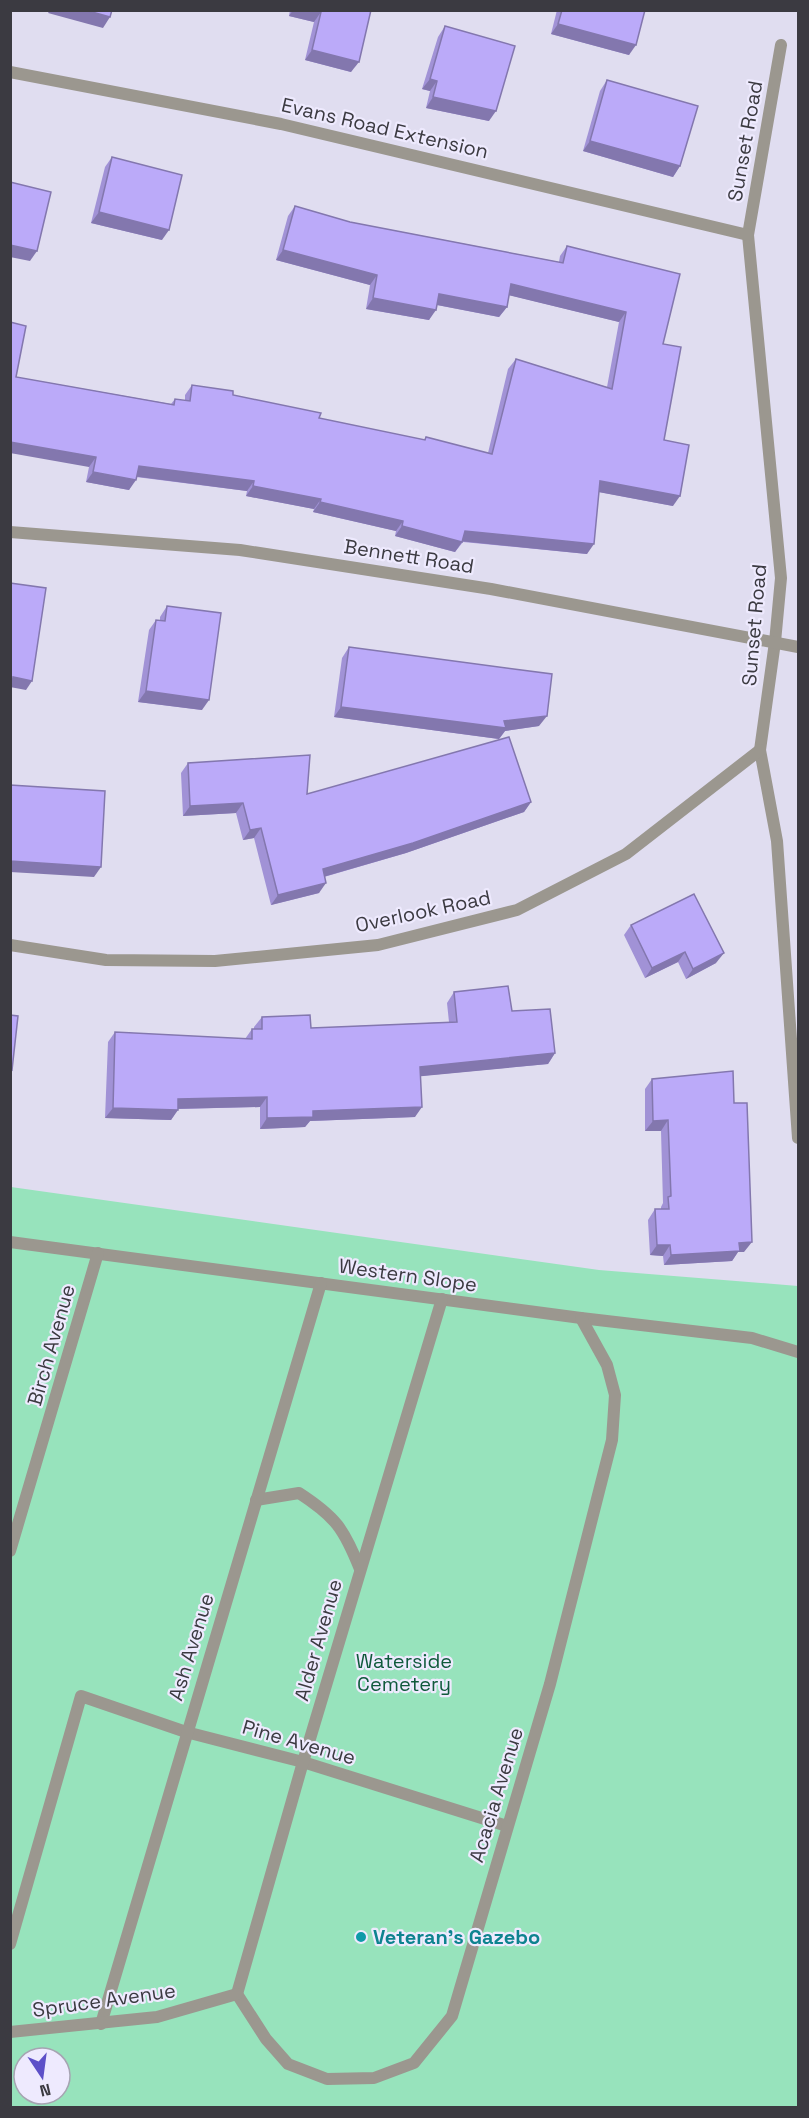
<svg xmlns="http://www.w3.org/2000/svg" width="809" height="2118" viewBox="0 0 809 2118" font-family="'Space Grotesk',sans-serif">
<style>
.green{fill:#97e3bc;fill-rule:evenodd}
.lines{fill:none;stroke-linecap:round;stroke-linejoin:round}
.service{stroke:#9b978f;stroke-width:12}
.minor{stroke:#9b978f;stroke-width:12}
.wall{fill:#a192d6}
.shaded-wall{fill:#8377ae}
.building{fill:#bbaaf9;stroke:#8377ae;stroke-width:1.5}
.culture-dot{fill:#0f9aa8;stroke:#eeeafe;stroke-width:2}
.labels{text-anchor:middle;stroke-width:4.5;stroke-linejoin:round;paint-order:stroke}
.street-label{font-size:20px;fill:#3b3a41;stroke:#eeeafe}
.park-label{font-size:20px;fill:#105a3c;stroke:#eeeafe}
.culture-label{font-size:20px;font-weight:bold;fill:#0d838f;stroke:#eeeafe;text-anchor:start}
</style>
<rect width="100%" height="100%" fill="#e0ddf0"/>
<!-- green -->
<path class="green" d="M11,1187L599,1270L798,1286V2107L11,2108ZM24,2058H60V2094H24Z"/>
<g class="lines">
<!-- service -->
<g class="service">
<path d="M10,1242L581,1318L752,1338L798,1352"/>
<path d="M256,1500L299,1493C336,1517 344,1529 360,1569"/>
<path d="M10,1551L98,1253"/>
<path d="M10,1944L81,1696L186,1732L303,1762L507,1826"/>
<path d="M237,1994L266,2039L288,2064L327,2079L374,2078L414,2063L452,2016L550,1684L612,1440L615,1395L607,1365L581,1318"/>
<path d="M237,1994L303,1762L442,1299"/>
<path d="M101,2024L321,1283"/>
<path d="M10,2032L157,2017L237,1994"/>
</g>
<!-- minor -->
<g class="minor">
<path d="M781,45L748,235L781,578L775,642L760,750L777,841L798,1138"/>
<path d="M10,72L281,124L748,235"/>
<path d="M10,532L240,550L491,589L798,647"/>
<path d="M10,945L106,960L215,961L378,945L517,910L626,854L760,750"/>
</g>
</g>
<!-- wall -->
<g class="wall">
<path d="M290,10H371L351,72L305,60L314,22L289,16Z"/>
<path d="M557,10H645L629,55L551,34Z"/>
<path d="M445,26L489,121L426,108L430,91L422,89L438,37Z"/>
<path d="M607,80L680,166L673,177L583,151L600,91Z"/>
<path d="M112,157L162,240L91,223L105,167Z"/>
<path d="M295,206L350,222L559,262L560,256L567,246L663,344L664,440L673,506L599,492L587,554L463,542L455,552L395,536L396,531L313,512L314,509L246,496L247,491L136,477L129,490L86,482L89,467L16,377L171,404L175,399L185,401V395L192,385L319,418L424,440L426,437L488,453L508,369L516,359L607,387L619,322L509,295L507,307L499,317L437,305L429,320L366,309L370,285L276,260L288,216Z"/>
<path d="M167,606L202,710L138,702L149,630L156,620H160V617Z"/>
<path d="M349,647L539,726L505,731L499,739L334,717L342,658Z"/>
<path d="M188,763L307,794L531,802L524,812L406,853L324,877L319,893L271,905L254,838L243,840L236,813L183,816L181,773Z"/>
<path d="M631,925L716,963L686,979L678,962L645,978L624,935Z"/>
<path d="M454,992L512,1011L555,1053L548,1064L420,1076L415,1117L310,1121L305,1127L260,1129V1107L178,1109L171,1120L105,1118L108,1042L115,1032L245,1039L252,1029H254V1027L262,1017L311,1028L449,1022L447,1003Z"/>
<path d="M652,1079L734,1103L744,1252H738L732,1261L664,1265L663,1256L650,1255L648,1220L655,1209H661V1207L663,1203L661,1131H645V1089Z"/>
</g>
<!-- shaded-wall -->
<g class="shaded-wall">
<path d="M50,10H85L110,17L103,28L48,13Z"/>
<path d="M293,10H316L321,12L314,22L289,16Z"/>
<path d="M558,24L636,45L629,55L551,34Z"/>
<path d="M312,50L359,62L351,72L305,60Z"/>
<path d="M430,79L437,81L430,91L422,89Z"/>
<path d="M433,97L496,111L489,121L426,108Z"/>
<path d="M590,141L680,166L673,177L583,151Z"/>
<path d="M99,212L169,230L162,240L91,223Z"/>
<path d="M10,245L37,251L30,261L10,257Z"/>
<path d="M283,250L377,275L370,285L276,260Z"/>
<path d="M511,284L626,312L619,322L504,294Z"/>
<path d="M439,294L507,307L499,317L432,304Z"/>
<path d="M373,298L436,310L429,320L366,309Z"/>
<path d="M10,442L96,457L89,467L10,453Z"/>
<path d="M139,466L254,481L247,491L132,476Z"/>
<path d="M93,472L136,480L129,490L86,482Z"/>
<path d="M600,481L680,496L673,506L593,491Z"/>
<path d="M253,486L321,499L314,509L246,496Z"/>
<path d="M320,502L403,521L396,531L313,512Z"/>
<path d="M402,526L465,531L594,544L587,554L459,541L462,542L455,552L395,536Z"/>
<path d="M13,677L32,681L26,690L10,687Z"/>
<path d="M146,691L209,700L202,710L138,702Z"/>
<path d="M341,707L504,721L547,716L539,726L505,731L499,739L334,717Z"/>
<path d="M531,802L524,812L406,853L316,879L323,869Z"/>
<path d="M243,803L236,813L183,816L190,806Z"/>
<path d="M261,828L254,838L243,840L250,830Z"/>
<path d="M10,861L101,867L94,877L10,872Z"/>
<path d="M326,883L319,893L271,905L278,895Z"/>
<path d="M685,952L678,962L645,978L652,968Z"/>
<path d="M724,953L716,963L686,979L693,969Z"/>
<path d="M555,1053L548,1064L413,1077L420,1067Z"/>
<path d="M267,1097L260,1107L171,1109L178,1099Z"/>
<path d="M422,1107L415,1117L310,1121L305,1127L260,1129L267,1118L313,1111Z"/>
<path d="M113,1108L178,1110L171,1120L105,1118Z"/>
<path d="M668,1120L661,1131H645L653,1121Z"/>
<path d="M752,1242L744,1252H738L732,1261L664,1265L671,1255L739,1243Z"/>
<path d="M657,1245H670L663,1256L650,1255Z"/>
</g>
<!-- building -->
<g class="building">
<path d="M85,10H112L110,17Z"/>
<path d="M316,10H371L359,62L312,50L321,12Z"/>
<path d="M562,10H645L636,45L558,24Z"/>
<path d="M445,26L515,46L496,111L433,97L437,81L430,79Z"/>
<path d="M607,80L698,106L680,166L590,141Z"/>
<path d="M112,157L182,175L169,230L99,212Z"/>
<path d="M10,182L51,192L37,251L10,245Z"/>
<path d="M295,206L350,222L563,263L567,246L680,274L663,344L681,347L664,440L689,445L680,496L600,481L594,544L465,531L462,542L402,526L403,521L320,502L321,499L253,486L254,481L139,466L136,480L93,472L96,457L10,442V322L26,326L16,377L174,405L175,399L190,401L192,385L233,391V395L321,413L319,418L425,440L426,437L492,454L516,359L612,389L626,312L511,284L507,307L439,294L436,310L373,298L377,275L283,250Z"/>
<path d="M10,583L46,588L32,681L13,677L10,695Z"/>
<path d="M167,606L221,613L209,700L146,691L156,620L165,621Z"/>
<path d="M349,647L552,674L547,716L504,721L506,728L341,707Z"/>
<path d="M509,737L531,802L413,843L323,869L326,883L278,895L261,828L250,830L243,803L190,806L188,763L310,755L307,794Z"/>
<path d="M10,785L105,791L101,867L10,861Z"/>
<path d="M694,894L724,953L693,969L685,952L652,968L631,925Z"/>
<path d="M508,986L512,1011L550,1009L555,1053L420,1067L422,1107L313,1111V1117L267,1118V1097L178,1099V1110L113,1108L115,1032L252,1039V1029H262V1017L310,1015L311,1028L457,1022L454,992Z"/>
<path d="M10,1015L18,1016L12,1070L10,1069Z"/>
<path d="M733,1071L734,1103H747L752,1242L739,1243L740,1251L671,1255L670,1245H657L655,1209H669L668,1197L671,1196L668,1120L653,1121L652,1079Z"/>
</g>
<!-- markers -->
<circle class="culture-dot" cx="361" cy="1937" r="6"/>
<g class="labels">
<!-- street labels -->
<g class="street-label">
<text transform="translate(385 128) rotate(13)" y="7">Evans Road Extension</text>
<text transform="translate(745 141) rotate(-80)" y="7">Sunset Road</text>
<text transform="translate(409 556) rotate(9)" y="7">Bennett Road</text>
<text transform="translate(754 625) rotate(-85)" y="7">Sunset Road</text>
<text transform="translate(423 911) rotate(-12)" y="7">Overlook Road</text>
<text transform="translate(408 1275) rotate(8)" y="7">Western Slope</text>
<text transform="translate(51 1345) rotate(-74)" y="7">Birch Avenue</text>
<text transform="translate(318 1640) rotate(-74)" y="7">Alder Avenue</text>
<text transform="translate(191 1647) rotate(-73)" y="7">Ash Avenue</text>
<text transform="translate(299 1742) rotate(16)" y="7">Pine Avenue</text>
<text transform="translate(496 1795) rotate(-73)" y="7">Acacia Avenue</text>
<text transform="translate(104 2000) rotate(-8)" y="7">Spruce Avenue</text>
</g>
<!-- park labels -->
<g class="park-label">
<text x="404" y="1668">Waterside<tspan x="404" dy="23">Cemetery</tspan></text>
</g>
<!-- culture labels -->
<g class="culture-label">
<text x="373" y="1944">Veteran's Gazebo</text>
</g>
</g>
<!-- border -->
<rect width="809" height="2118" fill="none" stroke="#3b3a41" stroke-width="24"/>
<!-- north arrow -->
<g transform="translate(42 2076) rotate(167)"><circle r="28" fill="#eeeafe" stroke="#a6a4b2" stroke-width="1.5"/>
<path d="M0-4.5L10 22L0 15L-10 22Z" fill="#5d50c8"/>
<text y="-9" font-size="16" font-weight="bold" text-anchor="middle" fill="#3b3a41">N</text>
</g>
</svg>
